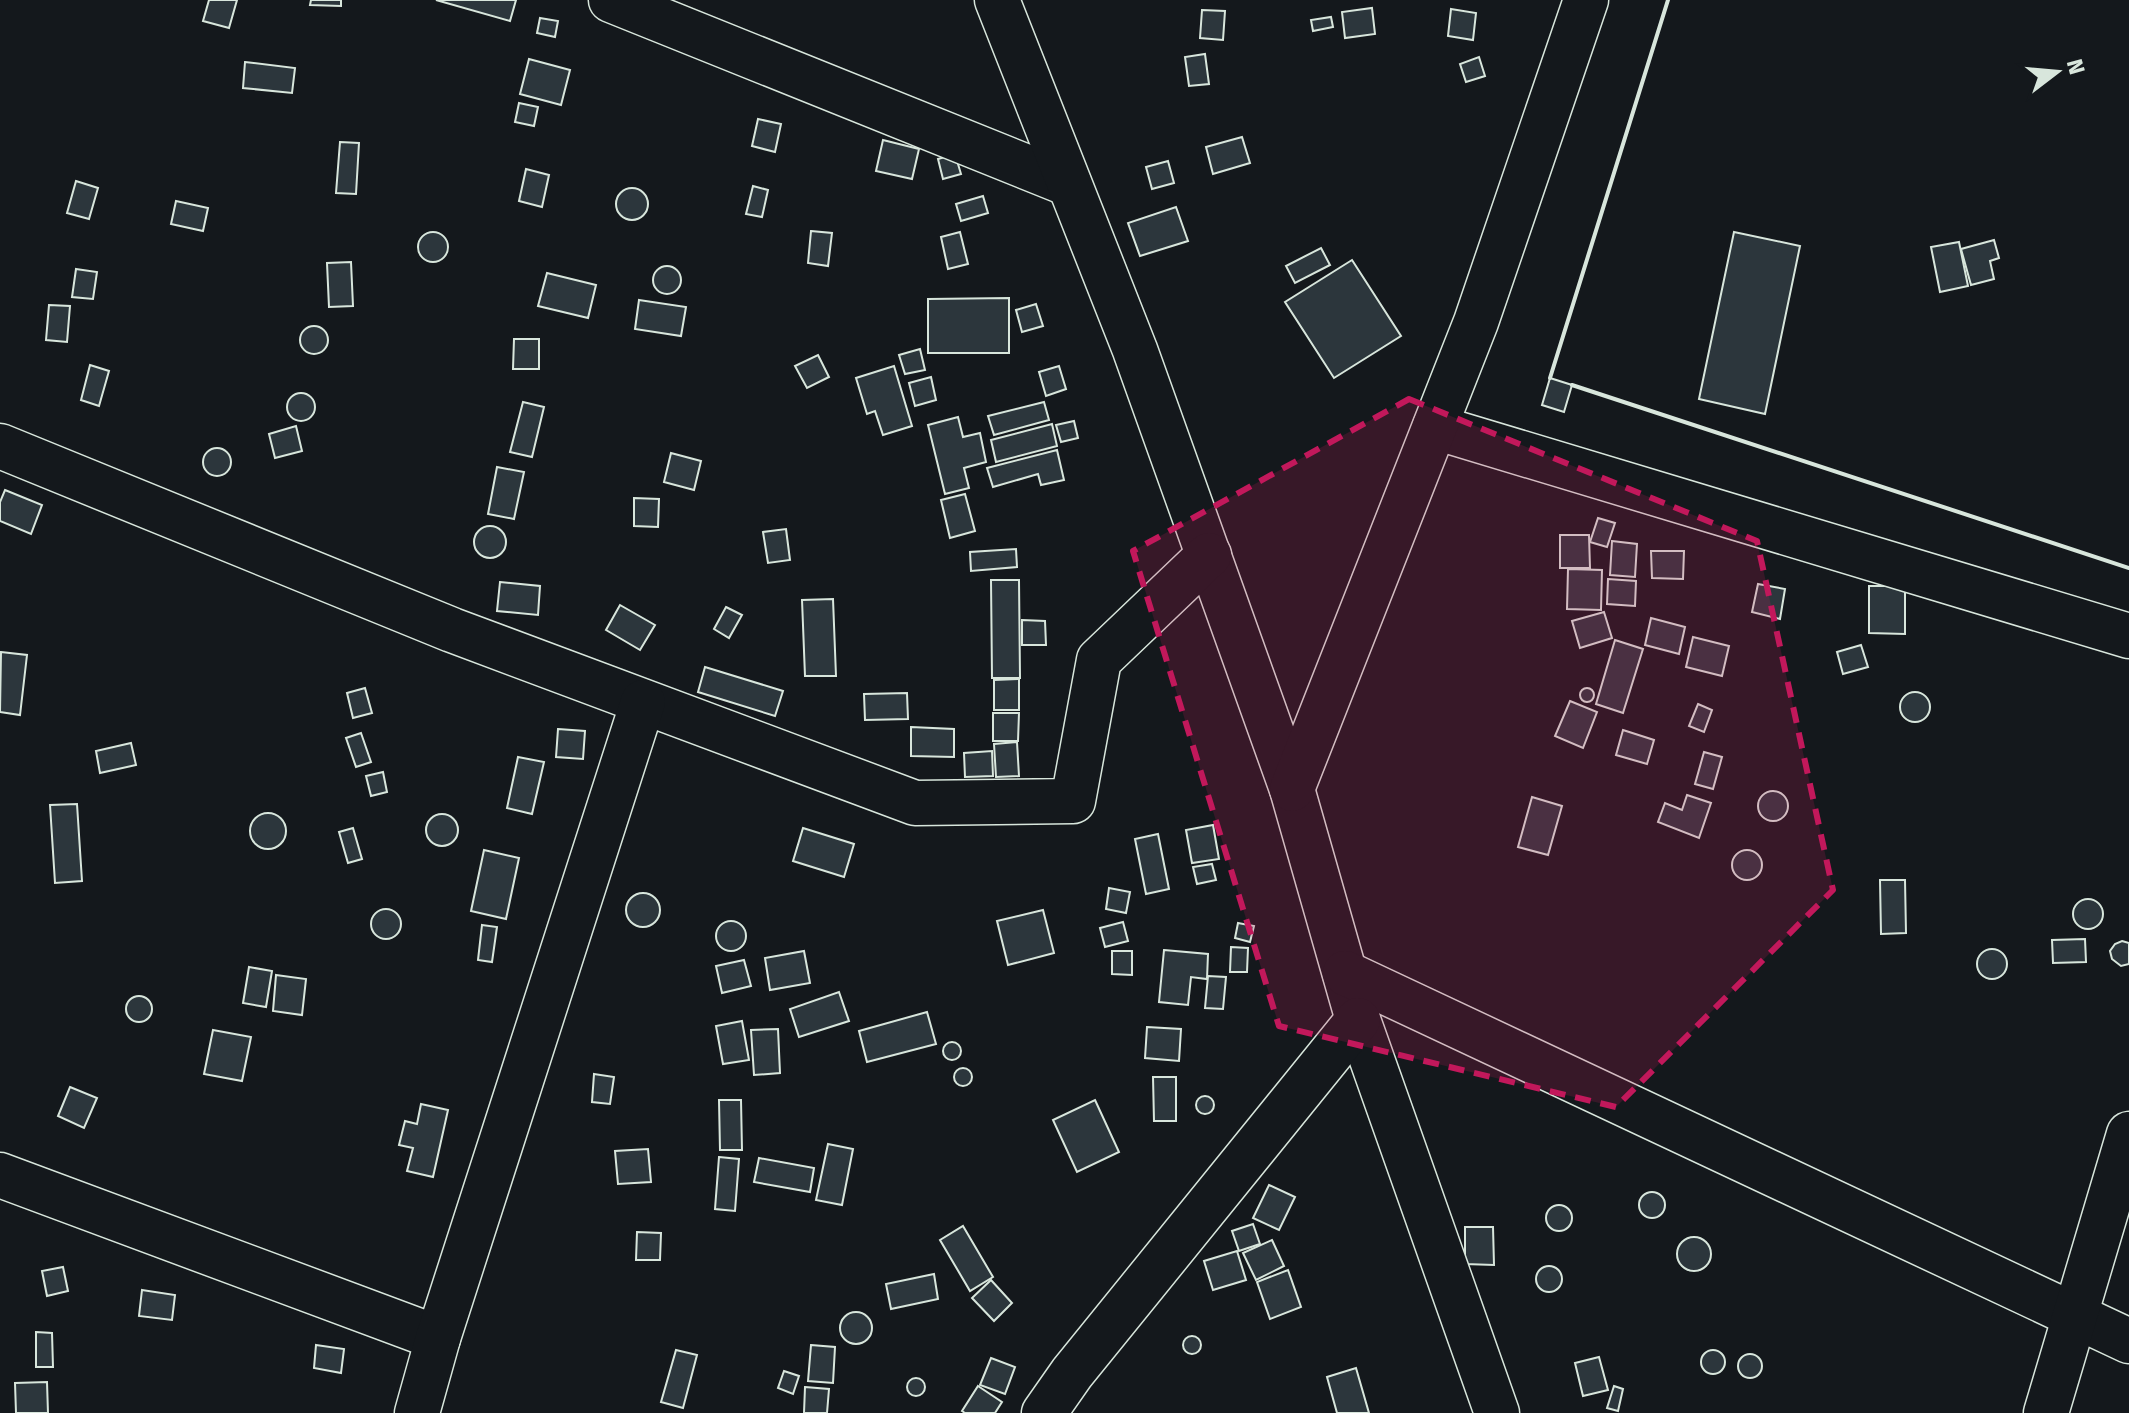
<svg xmlns="http://www.w3.org/2000/svg" width="2129" height="1413" viewBox="0 0 2129 1413" font-family="'Fira Sans',sans-serif">
<style>
.building{fill:#2c363c;stroke:#d8e6dc;stroke-width:2}
.lines{fill:none;stroke-linecap:round;stroke-linejoin:round}
.minor-casing{stroke:#d8e6dc;stroke-width:47}
.minor{stroke:#14181c;stroke-width:44}
.wall{stroke:#d8e6dc;stroke-width:4}
.marked{fill:#c2185b;fill-opacity:0.2;stroke:#c2185b;stroke-width:6;stroke-dasharray:16 10;stroke-linejoin:round}
</style>
<rect width="100%" height="100%" fill="#14181c"/>
<!-- building -->
<g class="building">
<path d="M209,0H237L229,28L203,21Z"/>
<path d="M311,0H341V6L310,5Z"/>
<path d="M436,0H516L510,21Z"/>
<path d="M1372,8L1375,34L1345,38L1342,12Z"/>
<path d="M1451,9L1476,13L1473,40L1448,36Z"/>
<path d="M1202,10L1225,11L1223,40L1200,38Z"/>
<path d="M1331,17L1333,27L1313,31L1311,20Z"/>
<path d="M540,18L558,21L555,37L537,33Z"/>
<path d="M1205,54L1209,84L1189,86L1185,57Z"/>
<path d="M1479,57L1485,76L1466,82L1460,64Z"/>
<path d="M529,59L570,70L561,105L520,94Z"/>
<path d="M245,62L295,68L292,93L243,88Z"/>
<path d="M519,103L538,107L534,126L515,122Z"/>
<path d="M758,119L781,124L775,152L752,146Z"/>
<path d="M1242,137L1250,163L1213,174L1206,147Z"/>
<path d="M883,140L919,149L912,179L876,171Z"/>
<path d="M340,142L359,143L356,194L336,193Z"/>
<path d="M955,154L961,174L943,179L938,159Z"/>
<path d="M1168,161L1174,183L1152,189L1146,167Z"/>
<path d="M526,169L549,175L542,207L519,201Z"/>
<path d="M76,181L98,188L89,219L67,213Z"/>
<path d="M753,186L768,190L762,217L746,214Z"/>
<circle cx="632" cy="204" r="16"/>
<path d="M983,196L988,213L961,221L956,204Z"/>
<path d="M176,201L208,208L203,231L171,224Z"/>
<path d="M1176,207L1188,241L1140,256L1128,223Z"/>
<path d="M811,231L832,233L828,266L808,263Z"/>
<path d="M960,232L968,264L948,269L941,237Z"/>
<path d="M1734,232L1800,246L1765,414L1699,399Z"/>
<circle cx="433" cy="247" r="15"/>
<path d="M1994,240L1999,258L1990,261L1994,279L1971,285L1961,249Z"/>
<path d="M1959,242L1968,286L1940,292L1931,247Z"/>
<path d="M1321,248L1330,265L1295,283L1286,266Z"/>
<path d="M1352,260L1401,336L1334,378L1285,302Z"/>
<path d="M351,262L353,306L329,307L327,263Z"/>
<circle cx="667" cy="280" r="14"/>
<path d="M76,269L97,272L93,299L72,297Z"/>
<path d="M547,273L596,285L588,318L538,306Z"/>
<path d="M1009,298V353H928V299Z"/>
<path d="M639,300L686,307L681,336L635,329Z"/>
<path d="M1036,304L1043,326L1022,332L1016,310Z"/>
<path d="M49,305L70,306L67,342L46,340Z"/>
<circle cx="314" cy="340" r="14"/>
<path d="M514,339H539V369H513Z"/>
<path d="M920,349L925,370L905,374L899,355Z"/>
<path d="M818,355L829,377L807,388L795,366Z"/>
<path d="M90,365L109,371L99,406L81,400Z"/>
<path d="M894,366L912,426L883,435L875,411L867,414L856,378Z"/>
<path d="M1059,366L1066,389L1046,396L1039,372Z"/>
<path d="M931,377L936,400L915,406L909,383Z"/>
<path d="M1550,378L1572,385L1564,412L1542,405Z"/>
<circle cx="301" cy="407" r="14"/>
<path d="M523,402L544,407L532,457L510,452Z"/>
<path d="M1044,402L1049,420L994,435L988,416Z"/>
<path d="M958,417L963,437L980,433L986,462L964,468L969,488L945,494L928,425Z"/>
<path d="M1074,421L1078,438L1061,442L1056,425Z"/>
<path d="M1052,424L1057,446L996,462L991,440Z"/>
<path d="M296,426L302,451L275,458L269,434Z"/>
<circle cx="217" cy="462" r="14"/>
<path d="M1057,450L1064,480L1041,485L1038,474L993,487L987,468Z"/>
<path d="M671,453L701,461L694,490L664,482Z"/>
<path d="M497,467L524,472L514,519L488,514Z"/>
<path d="M5,490L42,505L31,534L0,521V502Z"/>
<path d="M965,494L975,531L950,538L941,500Z"/>
<path d="M634,498L659,499L658,527L634,526Z"/>
<path d="M1598,518L1615,523L1607,547L1590,542Z"/>
<circle cx="490" cy="542" r="16"/>
<path d="M786,529L790,560L768,563L763,532Z"/>
<path d="M1560,535H1589L1590,568H1560Z"/>
<path d="M1612,541L1637,544L1635,577L1610,575Z"/>
<path d="M1016,549L1017,567L971,571L970,552Z"/>
<path d="M1651,551H1684L1683,579L1652,578Z"/>
<path d="M1568,569L1602,570L1601,610L1567,609Z"/>
<path d="M1608,579L1636,581L1635,606L1607,604Z"/>
<path d="M991,580H1019L1020,678H992Z"/>
<path d="M500,582L540,586L538,615L497,611Z"/>
<path d="M1758,584L1785,589L1780,619L1752,612Z"/>
<path d="M1869,586H1905V634L1869,633Z"/>
<path d="M833,599L836,676H805L802,600Z"/>
<path d="M620,605L655,625L640,650L606,630Z"/>
<path d="M726,607L742,615L729,638L714,629Z"/>
<path d="M1604,612L1612,638L1580,648L1572,621Z"/>
<path d="M1651,618L1685,627L1679,654L1645,645Z"/>
<path d="M1022,620L1045,621L1046,645H1022Z"/>
<path d="M1693,637L1729,646L1722,676L1686,667Z"/>
<path d="M1615,640L1643,649L1623,713L1596,704Z"/>
<path d="M1861,645L1868,667L1843,674L1837,652Z"/>
<path d="M1,652L27,655L20,715L0,712Z"/>
<path d="M705,667L783,691L775,716L698,692Z"/>
<path d="M1019,679V710H994V680Z"/>
<circle cx="1587" cy="695" r="7"/>
<path d="M365,688L372,713L353,718L347,693Z"/>
<circle cx="1915" cy="707" r="15"/>
<path d="M907,693L908,719L865,720L864,694Z"/>
<path d="M1570,701L1597,712L1583,748L1555,736Z"/>
<path d="M1698,704L1712,710L1704,732L1689,726Z"/>
<path d="M993,713H1019L1018,741H993Z"/>
<path d="M911,727L954,729V757L911,756Z"/>
<path d="M558,729L585,731L583,759L556,757Z"/>
<path d="M1623,730L1654,740L1647,764L1616,755Z"/>
<path d="M361,733L371,762L356,767L346,738Z"/>
<path d="M1017,742L1019,776L996,777L994,744Z"/>
<path d="M131,743L136,765L100,773L96,751Z"/>
<path d="M992,751L993,776L965,777L964,753Z"/>
<path d="M1704,752L1722,757L1713,789L1695,784Z"/>
<path d="M518,757L544,762L532,814L507,808Z"/>
<path d="M383,772L387,792L371,796L366,776Z"/>
<circle cx="1773" cy="806" r="15"/>
<path d="M1687,795L1711,803L1699,838L1658,822L1665,803L1682,810Z"/>
<path d="M1532,797L1562,806L1548,855L1518,847Z"/>
<path d="M77,804L82,881L55,883L50,805Z"/>
<circle cx="268" cy="831" r="18"/>
<circle cx="442" cy="830" r="16"/>
<path d="M1213,825L1219,859L1192,863L1186,830Z"/>
<path d="M353,828L362,859L348,863L339,832Z"/>
<path d="M803,828L854,844L844,877L793,861Z"/>
<path d="M1158,834L1169,889L1146,894L1135,839Z"/>
<path d="M484,850L519,858L506,919L471,911Z"/>
<circle cx="1747" cy="865" r="15"/>
<path d="M1212,864L1216,880L1197,884L1193,867Z"/>
<path d="M1880,880H1905L1906,933L1881,934Z"/>
<path d="M1109,888L1130,892L1126,913L1106,909Z"/>
<circle cx="643" cy="910" r="17"/>
<circle cx="2088" cy="914" r="15"/>
<circle cx="386" cy="924" r="15"/>
<path d="M1043,910L1054,953L1008,965L997,921Z"/>
<circle cx="731" cy="936" r="15"/>
<path d="M1123,922L1128,941L1105,947L1100,928Z"/>
<path d="M1238,923L1254,926L1250,942L1235,938Z"/>
<path d="M482,925L497,927L492,962L478,960Z"/>
<path d="M2085,939L2086,962L2053,963L2052,940Z"/>
<path d="M2122,941L2129,943V964L2121,966L2112,959L2110,951L2115,944Z"/>
<path d="M1231,947L1248,948L1247,972H1230Z"/>
<circle cx="1992" cy="964" r="15"/>
<path d="M1164,950L1208,954L1207,979L1191,977L1188,1005L1159,1002Z"/>
<path d="M804,951L810,983L770,990L765,958Z"/>
<path d="M1112,951H1132V975L1112,974Z"/>
<path d="M744,960L751,986L722,993L716,966Z"/>
<path d="M249,967L272,971L266,1007L243,1003Z"/>
<path d="M276,975L306,979L302,1015L273,1011Z"/>
<path d="M1208,976L1226,977L1223,1009L1205,1008Z"/>
<path d="M839,992L849,1021L799,1037L790,1009Z"/>
<circle cx="139" cy="1009" r="13"/>
<path d="M927,1012L936,1044L867,1062L859,1031Z"/>
<path d="M742,1021L749,1060L723,1064L716,1026Z"/>
<path d="M1147,1027L1181,1029L1179,1061L1145,1058Z"/>
<path d="M778,1029L780,1073L754,1075L751,1030Z"/>
<path d="M213,1030L251,1037L242,1081L204,1074Z"/>
<circle cx="952" cy="1051" r="9"/>
<circle cx="963" cy="1077" r="9"/>
<path d="M594,1074L614,1077L610,1104L592,1102Z"/>
<path d="M1153,1077H1176V1121H1154Z"/>
<path d="M70,1087L97,1098L84,1128L58,1116Z"/>
<circle cx="1205" cy="1105" r="9"/>
<path d="M719,1100H741L742,1150H720Z"/>
<path d="M1095,1100L1119,1152L1077,1172L1053,1120Z"/>
<path d="M421,1104L448,1110L433,1177L407,1171L413,1148L399,1145L405,1121L417,1124Z"/>
<path d="M828,1144L853,1149L842,1205L816,1200Z"/>
<path d="M648,1149L651,1182L618,1184L615,1151Z"/>
<path d="M719,1157L739,1159L735,1211L715,1209Z"/>
<path d="M759,1158L814,1168L810,1192L754,1182Z"/>
<path d="M1269,1185L1295,1197L1279,1230L1253,1218Z"/>
<circle cx="1652" cy="1205" r="13"/>
<circle cx="1559" cy="1218" r="13"/>
<path d="M1253,1224L1260,1244L1239,1251L1232,1231Z"/>
<path d="M963,1226L993,1277L970,1291L940,1240Z"/>
<path d="M1465,1227H1493L1494,1265L1465,1264Z"/>
<path d="M637,1232L661,1233L660,1260H636Z"/>
<circle cx="1694" cy="1254" r="17"/>
<path d="M1272,1240L1284,1266L1256,1280L1243,1253Z"/>
<path d="M1237,1251L1246,1280L1213,1290L1204,1261Z"/>
<circle cx="1549" cy="1279" r="13"/>
<path d="M63,1267L68,1291L47,1296L42,1271Z"/>
<path d="M1288,1270L1301,1307L1270,1319L1257,1282Z"/>
<path d="M934,1274L938,1299L891,1309L886,1284Z"/>
<path d="M991,1280L1012,1303L994,1321L972,1298Z"/>
<path d="M142,1290L175,1295L172,1320L139,1316Z"/>
<circle cx="856" cy="1328" r="16"/>
<path d="M36,1332L52,1333L53,1367H36Z"/>
<circle cx="1192" cy="1345" r="9"/>
<path d="M316,1345L344,1349L341,1373L314,1368Z"/>
<path d="M811,1345L835,1347L833,1383L808,1381Z"/>
<path d="M676,1350L697,1355L683,1408L661,1402Z"/>
<circle cx="1713" cy="1362" r="12"/>
<circle cx="1750" cy="1366" r="12"/>
<path d="M1599,1357L1608,1390L1583,1396L1575,1363Z"/>
<path d="M991,1358L1015,1367L1005,1394L980,1385Z"/>
<path d="M1356,1368L1369,1413H1337L1327,1377Z"/>
<path d="M784,1371L799,1376L793,1394L778,1388Z"/>
<circle cx="916" cy="1387" r="9"/>
<path d="M47,1382L48,1413H16L15,1383Z"/>
<path d="M978,1386L1002,1402L995,1413H965L962,1411Z"/>
<path d="M1614,1386L1623,1389L1618,1411L1607,1408Z"/>
<path d="M805,1387L829,1389L827,1413H804Z"/>
</g>
<g class="lines">
<defs>
<g id="minor">
<path d="M611,0L1069,184"/>
<path d="M997,0L1135,350L1292,789L1358,1020L1497,1413"/>
<path d="M1435,427L2129,636"/>
<path d="M0,446L452,630L915,803L1073,801L1099,660L1209,555"/>
<path d="M1292,789L1476,322L1586,0"/>
<path d="M1345,973L2129,1341"/>
<path d="M0,1175L438,1338"/>
<path d="M417,1413L438,1338L643,702"/>
<path d="M1044,1413L1072,1373L1358,1020"/>
<path d="M2046,1413L2129,1134"/>
</g>
</defs>
<!-- minor casing -->
<use href="#minor" class="minor-casing"/>
<!-- minor -->
<use href="#minor" class="minor"/>
<!-- wall -->
<g class="wall">
<path d="M1550,378L1668,0"/>
<path d="M1572,385L2129,568"/>
</g>
</g>
<!-- marked area -->
<path class="marked" d="M1409,399L1757,541L1833,890L1616,1107L1279,1026L1133,551Z"/>
<!-- north arrow -->
<g transform="translate(2057 72) rotate(74)" stroke="#14181c" stroke-width="6" paint-order="stroke">
<path d="M0-6L14 30L0 20L-14 30Z" fill="#d8e6dc"/>
<text y="-12" font-size="22" font-weight="bold" text-anchor="middle" fill="#d8e6dc">N</text>
</g>
</svg>
